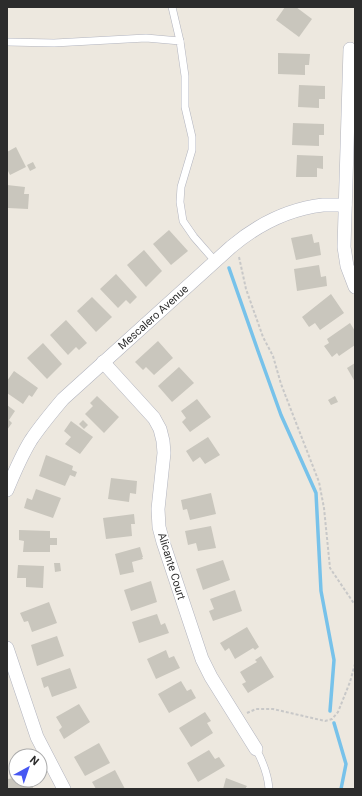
<svg xmlns="http://www.w3.org/2000/svg" width="362" height="796" viewBox="0 0 362 796" font-family="Roboto,sans-serif">
<style>
.lines{fill:none;stroke-linecap:round;stroke-linejoin:round}
.stream{stroke:#77c2ea;stroke-width:3.5}
.building{fill:#c9c6bd}
.service-casing{stroke:#b2b4bf;stroke-width:8}
.minor-casing{stroke:#b2b4bf;stroke-width:14}
.path{stroke:#c8c8c8;stroke-width:2;stroke-dasharray:3 2;stroke-linecap:butt}
.service{stroke:#fff;stroke-width:7}
.minor{stroke:#fff;stroke-width:13}
.labels{text-anchor:middle;stroke-width:3;stroke-linejoin:round;paint-order:stroke}
.street-label{font-size:11px;fill:#2c2c2c;stroke:#fff}
</style>
<rect width="100%" height="100%" fill="#ede8df"/>
<g class="lines">
<!-- stream -->
<g class="stream">
<path d="M229,268L258,351L281,415L316,493L321,591L334,660L330,711"/>
<path d="M334,723L346,764L341,789"/>
</g>
</g>
<!-- building -->
<g class="building">
<path d="M285,7H296L312,19L299,37L276,20Z"/>
<path d="M278,53L310,54L309,65H305V75L278,74Z"/>
<path d="M299,85L325,86V99H319V108L298,107Z"/>
<path d="M293,123L324,124V135H319V146L292,145Z"/>
<path d="M16,147L26,167L10,175L7,169V152Z"/>
<path d="M297,155L323,156V169L317,168V177H296Z"/>
<path d="M33,162L36,168L30,171L27,165Z"/>
<path d="M7,185L25,187L24,194H29L28,209L8,208V206H7Z"/>
<path d="M169,230L188,251L171,265L153,244Z"/>
<path d="M312,234L314,243L319,242L321,255L296,260L291,238Z"/>
<path d="M144,250L162,271L146,287L127,265Z"/>
<path d="M319,265L321,277L326,276L327,286L297,291L294,269Z"/>
<path d="M116,274L137,297L130,304L126,300L118,308L100,289Z"/>
<path d="M331,294L344,313L320,330L315,323L309,327L302,317Z"/>
<path d="M92,297L112,317L96,332L77,311Z"/>
<path d="M66,320L87,343L79,350L76,347L68,355L50,335Z"/>
<path d="M350,323L355,331V345L339,356L337,353L332,357L324,346L329,343L327,339Z"/>
<path d="M158,341L173,358L154,375L146,367L143,370L135,362Z"/>
<path d="M43,343L62,364L47,379L27,358Z"/>
<path d="M355,363V382L347,368Z"/>
<path d="M179,367L194,383L172,402L158,386Z"/>
<path d="M14,371L38,388L32,397L29,395L23,404L7,393V381Z"/>
<path d="M97,396L119,417L104,433L85,414L93,406L90,403Z"/>
<path d="M335,396L338,402L331,405L328,400Z"/>
<path d="M197,399L211,417L190,432L182,422L186,418L181,411Z"/>
<path d="M7,405L15,411L9,420L12,423L7,430Z"/>
<path d="M83,420L88,425L84,429L79,424Z"/>
<path d="M71,421L93,437L80,454L65,444L71,437L64,431Z"/>
<path d="M208,437L220,455L205,464L200,457L193,462L186,451Z"/>
<path d="M46,455L73,466L72,470L77,472L75,477L70,475L65,486L39,476Z"/>
<path d="M111,478L137,481L136,494L130,493L129,502L108,499Z"/>
<path d="M36,489L61,498L53,518L24,508L27,498L32,500Z"/>
<path d="M211,493L216,514L190,520L187,509L183,510L181,500Z"/>
<path d="M134,514L135,524H131L132,536L106,539L103,518Z"/>
<path d="M211,526L216,548L198,551L196,543L188,545L185,531Z"/>
<path d="M19,530L50,531V538H57V545H50V552H23L24,541L19,540Z"/>
<path d="M140,547L143,557H142L143,559L132,562L134,572L120,575L115,554Z"/>
<path d="M223,560L230,580L203,590L196,569Z"/>
<path d="M54,563H60L61,571L55,572Z"/>
<path d="M18,565L44,566L43,588L26,587V578H17Z"/>
<path d="M151,581L157,602L131,611L124,590Z"/>
<path d="M235,590L242,611L213,621L209,611L214,609L210,599Z"/>
<path d="M49,602L57,623L32,632L28,621L24,622L20,613Z"/>
<path d="M157,614L161,625L165,623L169,633L139,643L132,622Z"/>
<path d="M247,627L259,647L255,650L253,648L235,659L229,648L225,651L220,643Z"/>
<path d="M57,636L64,656L37,666L31,645Z"/>
<path d="M166,650L169,658L174,656L180,668L156,679L147,659Z"/>
<path d="M261,656L274,677L248,693L242,684L246,682L240,672L257,662L255,660Z"/>
<path d="M70,668L77,688L52,697L48,686L44,688L41,678Z"/>
<path d="M181,681L187,691L191,689L196,698L169,713L158,694Z"/>
<path d="M79,704L90,722L64,739L59,730L62,727L56,717Z"/>
<path d="M205,712L211,721L207,723L213,733L191,747L179,728Z"/>
<path d="M99,743L110,763L85,776L74,757Z"/>
<path d="M209,750L215,759L219,757L225,766L198,782L187,763Z"/>
<path d="M115,770L125,789H96L92,782Z"/>
<path d="M16,778V780H33V789H7V779Z"/>
<path d="M226,778L247,786L245,789H223Z"/>
</g>
<g class="lines">
<defs>
<g id="service">
<path d="M172,7L180,41"/>
<path d="M7,42L54,43L146,38L180,41L185,76V107L192,137V150L181,187L180,202L183,221L194,237L215,261"/>
<path d="M256,749C263,762 268,774 269,789"/>
</g>
<g id="minor">
<path d="M350,49L344,247L347,266L355,287"/>
<path d="M103,362L154,418L160,429L163,441L164,453L158,509L159,527L163,542L202,659L211,677L256,749"/>
<path d="M7,490C14,473 21,456 31,440C41,425 52,412 63,399L231,247C257,225 289,209 323,205C331,205 338,205 345,205"/>
<path d="M7,648L37,737L64,789"/>
</g>
</defs>
<!-- service casing -->
<use href="#service" class="service-casing"/>
<!-- minor casing -->
<use href="#minor" class="minor-casing"/>
<!-- path -->
<g class="path">
<path d="M239,257L246,289L263,337L273,356L281,384L319,482L324,508L330,568L355,605"/>
<path d="M247,713L256,709H273L325,721L332,719L338,712L350,682L355,664"/>
</g>
<!-- service -->
<use href="#service" class="service"/>
<!-- minor -->
<use href="#minor" class="minor"/>
</g>
<g class="labels">
<!-- street labels -->
<g class="street-label">
<text transform="translate(153 317) rotate(-42)" y="4">Mescalero Avenue</text>
<text transform="translate(172 566) rotate(73)" y="4">Alicante Court</text>
</g>
</g>
<!-- border -->
<rect width="362" height="796" fill="none" stroke="#2c2c2c" stroke-width="16"/>
<!-- north arrow -->
<g transform="translate(28 768) rotate(40)"><circle r="19" fill="#ffffff" stroke="#ababab"/>
<path d="M0-3L7 15L0 10L-7 15Z" fill="#4657f3"/>
<text y="-6" font-size="11" font-weight="bold" text-anchor="middle" fill="#2c2c2c">N</text>
</g>
</svg>
